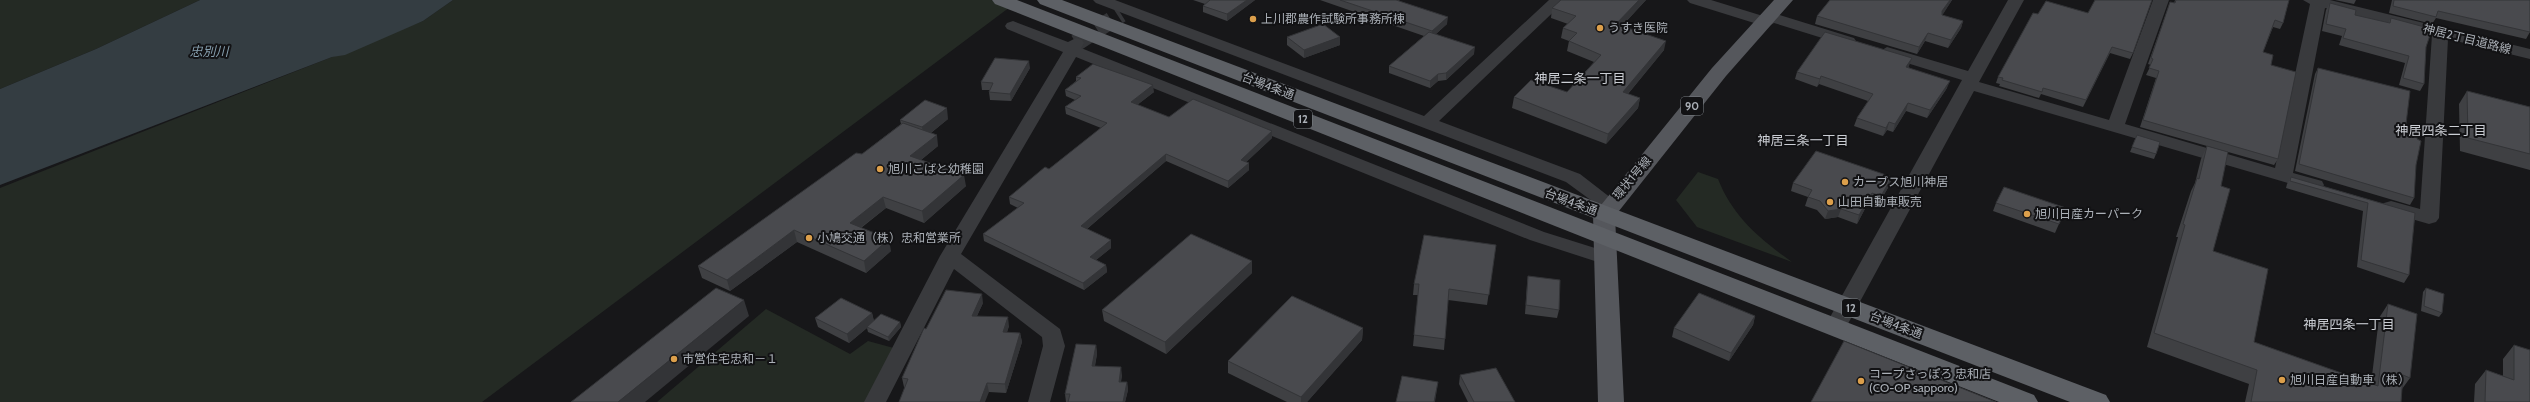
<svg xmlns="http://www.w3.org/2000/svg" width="2530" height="402" viewBox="0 0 2530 402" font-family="Cabin,'Noto Sans JP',sans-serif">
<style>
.green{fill:#242a24}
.water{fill:#343d42}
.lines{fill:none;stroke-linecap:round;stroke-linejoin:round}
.minor-tunnel{stroke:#353639;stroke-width:17;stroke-dasharray:17 8;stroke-linecap:butt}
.minor{fill:#393a3d;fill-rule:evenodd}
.primary{fill:#55575c;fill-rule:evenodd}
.trunk{fill:#5d6065;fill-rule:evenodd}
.wall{fill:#3f4043}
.shaded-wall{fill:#333437}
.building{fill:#494a4e;stroke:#333437}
.poi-dot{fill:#dc9f4b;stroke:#121214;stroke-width:1.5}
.labels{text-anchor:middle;stroke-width:4;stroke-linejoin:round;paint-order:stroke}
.shield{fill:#121214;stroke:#7d8186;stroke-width:1}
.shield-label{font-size:11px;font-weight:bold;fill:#abb0b7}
.poi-label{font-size:12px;fill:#abb0b7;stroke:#121214;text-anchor:start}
.street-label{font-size:12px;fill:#abb0b7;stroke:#121214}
.water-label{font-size:13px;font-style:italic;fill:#869fae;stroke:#121214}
.neighbourhood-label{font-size:13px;fill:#cbced4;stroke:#121214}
</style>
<rect width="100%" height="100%" fill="#171719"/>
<!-- green -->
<g class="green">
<path d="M0,0H200L96,49L0,89Z"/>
<path d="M453,0H991L1010,7L482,402H0V188L423,21Z"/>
<path d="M1698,172L1718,179C1733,217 1760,239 1792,262L1697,227L1676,200Z"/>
<path d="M766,309L850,354L868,341L901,350L875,402H657Z"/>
</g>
<!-- water -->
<path class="water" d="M200,0H453L423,21L345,55L332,57L0,185V89L96,49Z"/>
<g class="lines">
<!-- minor-tunnel -->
<path class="minor-tunnel" d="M1076,43L1121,14"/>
<!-- minor -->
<g class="minor">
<path d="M1093,0H1115L1424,116L1549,0H1566L1439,121L1580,174L1620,205L1617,209H1603L1566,182L1096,3Z"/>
<path d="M1687,0H1711L1763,16L1770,12L1854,38L1856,41L1848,46L1774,23L1767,27L1690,3Z"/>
<path d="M2008,0H2024L1979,82L2109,120L2153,0H2169L2125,124L2275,168L2310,4L2303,0H2330L2530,49V59L2448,39L2439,218L2436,222L2429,224L2384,211L2381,207L2384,203L2391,201L2420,209L2432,35L2325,8L2293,173L2322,181L2324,185L2322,189L2315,191L1974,91L1843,333L1835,335L1827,333L1824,328L1962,80L1881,55L1879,52L1887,47L1968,71Z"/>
<path d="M1013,21L1068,42L1076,38L1082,40L1084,43L1081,48L1544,232L1614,254L1617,259L1614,264L1607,265L1530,240L1076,57L961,254L1060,329L1065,346L1050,402H1028L1043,346L1042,337L954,269L886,402H864L940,256L1063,52L1007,29L1005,26L1007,23Z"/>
</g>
<!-- primary -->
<path class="primary" d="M1774,0H1793L1726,76L1615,216L1624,402H1598L1593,215L1712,68Z"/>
<!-- trunk -->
<g class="trunk">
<path d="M992,0H1017L2034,395L2038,402H1999L995,4Z"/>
<path d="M1037,0H1062L2106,395L2110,402H2070L1040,4Z"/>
</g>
</g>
<!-- wall -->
<g class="wall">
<path d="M1193,0H1255L1227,21L1203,12V6L1205,4Z"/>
<path d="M1320,0H1400L1398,1L1447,24L1436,34L1474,54L1446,80L1438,81L1430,88L1389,73V66L1424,36Z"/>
<path d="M1561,0H1646L1622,26L1664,50L1628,94L1640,98L1638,108L1606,144L1512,108L1514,97L1567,92L1594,62L1567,51L1569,41L1561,38L1563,28L1568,24L1551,18L1552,8Z"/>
<path d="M1830,0H1952L1942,15L1963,21L1961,28L1948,48L1925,41L1917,54L1815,24L1817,16Z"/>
<path d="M2175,0H2289L2283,23L2280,29L2273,27L2263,52L2271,65L2278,159L2274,165L2140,127L2156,78L2146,75L2151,65L2148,64L2168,8L2170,2L2174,3Z"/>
<path d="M2335,0H2356L2354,4Z"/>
<path d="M2392,0H2530V32L2526,39L2436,18L2432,24L2389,13Z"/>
<path d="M2330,3L2355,15L2388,23L2391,18L2426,47L2424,84L2420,91L2399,85L2405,63L2339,45L2342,36L2322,31L2326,10Z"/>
<path d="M2088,13L2133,53L2130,59L2110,53L2083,107L2041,94L2039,98L1999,86L2000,84L1996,83L1998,77L2038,14Z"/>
<path d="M1287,37L1340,45L1304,58L1287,45Z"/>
<path d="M1909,66L1908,67L1947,88L1927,118L1906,111L1893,132L1887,130L1883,136L1854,126L1857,118L1868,101L1819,84L1817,87L1795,79L1797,72Z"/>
<path d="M1030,68L1011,101L990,100L989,92L990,90H982L981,82Z"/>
<path d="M2318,68L2406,124L2417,139L2414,198L2410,205L2295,171L2315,74Z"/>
<path d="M1076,77L1154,92L1137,105L1169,117L1272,131V138L1246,162L1249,163V170L1228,188L1166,161L1087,229L1111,248L1096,260L1106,265L1107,272L1084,290L984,241L983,234L1018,208L1010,204L1009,197L1049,169L1101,128L1066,114L1065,107L1075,100L1066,96L1065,90L1076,81Z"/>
<path d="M2467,91L2530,107V170L2460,151L2459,104Z"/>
<path d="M948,119L931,133L938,146L921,160L966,186L924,223L886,208L861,228L891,251L866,273L797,242L730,291L702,278L698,266L862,154L901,124L900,120Z"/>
<path d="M2137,135L2156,154L2154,159L2130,152Z"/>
<path d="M2207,146L2221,186L2213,251L2254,342L2371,384L2379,318L2388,304L2410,378L2402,389L2401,402H2245L2249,384L2147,347L2178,237H2176L2191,191L2195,183L2201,159Z"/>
<path d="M1892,177L1889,186L1878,205L1869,201L1857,224L1838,217L1825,219L1817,210L1805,206L1808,197L1791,191L1793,183Z"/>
<path d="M2291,177L2415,213L2409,275L2404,283L2357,267L2363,211L2286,188L2287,184Z"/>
<path d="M1996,203L2066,208L2055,233L1993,211Z"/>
<path d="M1496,245L1487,305L1448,300L1444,350L1413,346L1418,295H1413L1414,284Z"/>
<path d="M1252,273L1166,354L1104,321L1102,310Z"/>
<path d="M1528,276L1559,310L1557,318L1525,314L1527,285Z"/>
<path d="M2426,288L2442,313L2439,317L2421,311L2423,292Z"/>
<path d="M983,303L977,316L1009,326L1007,332L1020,333L1022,342L1006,393L904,387L902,378L926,329Z"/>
<path d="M872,313L874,321L900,322L901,327L889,341L868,332L867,328L849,343L818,327L815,318Z"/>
<path d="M1755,316L1753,325L1729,361L1672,337L1674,328Z"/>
<path d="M1363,328L1362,340L1307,402H1287L1228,373V361Z"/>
<path d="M1096,345L1097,354L1095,366L1122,375L1121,382H1127L1128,390L1125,402H1066L1065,394Z"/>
<path d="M2514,345L2530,402H2474L2475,384L2486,370L2503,376V359Z"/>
<path d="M1460,375L1515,402H1468L1459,384Z"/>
</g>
<!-- shaded-wall -->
<g class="shaded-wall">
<path d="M1247,0H1255L1227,21V14Z"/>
<path d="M1639,0H1646L1614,34L1616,24Z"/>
<path d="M1950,0H1952L1940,19L1942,11Z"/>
<path d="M1448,17L1447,24L1431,38L1432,31Z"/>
<path d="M1963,21L1961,28L1948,48L1951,40Z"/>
<path d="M1928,33L1925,41L1917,54L1919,47Z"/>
<path d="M1340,37V45L1304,58V50Z"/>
<path d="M1666,41L1664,50L1621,102L1623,92Z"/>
<path d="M1475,47L1474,54L1446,80V73Z"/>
<path d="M1912,58L1909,66L1904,74L1906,67Z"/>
<path d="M1029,61L1030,68L1011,101L1010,94Z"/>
<path d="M1438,74V81L1430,88V81Z"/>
<path d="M1821,76L1819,84L1817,87L1820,79Z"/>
<path d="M1950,81L1947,88L1927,118L1930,110Z"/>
<path d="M1153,85L1154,92L1132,109L1131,102Z"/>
<path d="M1640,98L1638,108L1606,144L1608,134Z"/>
<path d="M1908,103L1906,111L1893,132L1895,124Z"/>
<path d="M947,108L948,119L924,138L922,127Z"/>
<path d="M1889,122L1887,130L1883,136L1886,128Z"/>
<path d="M1272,131V138L1241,167V160Z"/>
<path d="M937,135L938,146L912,167L910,156Z"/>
<path d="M1166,154V161L1082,233L1081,226Z"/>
<path d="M1249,163V170L1228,188V181Z"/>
<path d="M964,175L966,186L924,223L922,211Z"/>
<path d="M1892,177L1889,186L1878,205L1881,196Z"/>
<path d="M1872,193L1869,201L1857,224L1859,215Z"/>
<path d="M883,197L886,208L852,234L850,223Z"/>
<path d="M1841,209L1838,217L1825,219L1828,211Z"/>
<path d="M794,230L797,242L730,291L727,280Z"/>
<path d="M889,239L891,251L866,273L864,261Z"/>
<path d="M1111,240V248L1091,264L1090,257Z"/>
<path d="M1252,261V273L1166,354L1165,342Z"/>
<path d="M1106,265L1107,272L1084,290L1083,283Z"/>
<path d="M982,294L983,303L973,324L972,316Z"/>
<path d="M744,300L749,316L645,402H618Z"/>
<path d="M872,313L874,322L849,343L847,334Z"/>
<path d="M1755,316L1753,325L1729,361L1731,353Z"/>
<path d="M1008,317L1009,326L1004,341L1003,332Z"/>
<path d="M900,322L901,327L889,341L888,337Z"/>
<path d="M1363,328L1362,340L1307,402H1301V397Z"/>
<path d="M1020,333L1022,342L1006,393L1005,384Z"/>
<path d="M1096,345L1097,354L1093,374L1092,366Z"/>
<path d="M1121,367L1122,375L1119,390V382Z"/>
<path d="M1127,382L1128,390L1125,402H1123Z"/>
<path d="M1438,382L1435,402H1434Z"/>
<path d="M987,383L989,392L985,402H980Z"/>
</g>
<!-- building -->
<g class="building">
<path d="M1209,0H1247L1227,14L1203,6L1210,0Z"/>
<path d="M1340,0H1396L1448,17L1432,31Z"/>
<path d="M1561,0H1639L1616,24L1666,41L1623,92L1640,98L1608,134L1514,97L1531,80L1567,92L1601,55L1569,41L1577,33L1563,28L1576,16L1552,8Z"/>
<path d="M1830,0H1950L1942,11V15L1963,21L1951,40L1928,33L1919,47L1817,16Z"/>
<path d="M2095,0H2152L2133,53L2112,47L2086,100L2043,88L2042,92L2002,80L2003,78L1998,77L2033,13L2038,14L2046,1L2088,13Z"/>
<path d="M2176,0H2289L2283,23L2275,20L2263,52L2273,55L2271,65L2296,72L2278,159L2143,120L2159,71L2149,68L2153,59L2151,58L2170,2L2175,3Z"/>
<path d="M2394,0H2530V32L2438,11L2436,17L2393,6Z"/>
<path d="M2330,3L2356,10L2355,15L2390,23L2391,18L2432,29L2426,47L2424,84L2403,78L2409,56L2343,38L2346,29L2326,24Z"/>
<path d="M1323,24L1340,37L1304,50L1287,37Z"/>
<path d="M1429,32L1475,47L1446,73L1438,74L1430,81L1389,66Z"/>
<path d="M1825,32L1912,58L1906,67L1950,81L1930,110L1908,103L1895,124L1889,122L1886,128L1857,118L1873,94L1821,76L1820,79L1797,72Z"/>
<path d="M995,58L1029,61L1010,94L989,92L993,83L981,82Z"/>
<path d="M1093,64L1153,85L1131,102L1169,117L1193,99L1272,131L1241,160L1249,163L1228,181L1166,154L1081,226L1111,240L1090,257L1106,265L1083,283L983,234L1024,203L1009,197L1045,167L1049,169L1107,123L1065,107L1081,96L1065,90L1081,78L1076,77Z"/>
<path d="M2318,68L2410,91L2406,124L2419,128L2417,139L2421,141L2416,165L2414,198L2299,164Z"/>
<path d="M2467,91L2530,107V154L2468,138Z"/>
<path d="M925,100L947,108L922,127L900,120Z"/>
<path d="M903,123L937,135L910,156L964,175L922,211L883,197L850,223L889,239L864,261L794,230L727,280L698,266L856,153L862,154Z"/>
<path d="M2137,135L2160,142L2156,154L2132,147Z"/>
<path d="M2207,146L2228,152L2221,186L2230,189L2213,251L2268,269L2254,342L2378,386L2388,304L2417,314L2410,378L2403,375L2401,402H2251L2257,370L2154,333L2185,225L2183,224L2197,178L2199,179Z"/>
<path d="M1816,151L1892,177L1881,196L1872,193L1859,215L1841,209L1828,211L1820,201L1808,197L1812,190L1793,183Z"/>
<path d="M2291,177L2415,213L2409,275L2361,260L2368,203L2290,181Z"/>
<path d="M2004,187L2066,208L2059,224L1996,203Z"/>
<path d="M1191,234L1252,261L1165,342L1102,310Z"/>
<path d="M1424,235L1496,245L1489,295L1449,289L1445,339L1414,335L1419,284H1414Z"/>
<path d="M1528,276L1560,280L1559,310L1526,305Z"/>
<path d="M716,288L744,300L618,402H571Z"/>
<path d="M2426,288L2444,294L2442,313L2424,306Z"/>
<path d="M946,290L982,294L972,316L1008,317L1003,332L1020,333L1005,384L987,383L980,402H899L908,379L902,378L924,328L926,329Z"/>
<path d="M1699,293L1755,316L1731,353L1674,328Z"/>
<path d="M1292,296L1363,328L1301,397L1228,361Z"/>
<path d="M841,298L872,313L847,334L815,318Z"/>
<path d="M881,314L900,322L888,337L867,327Z"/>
<path d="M1844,341L1996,402H1811Z"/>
<path d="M1076,344L1096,345L1092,366L1121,367L1119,382H1127L1123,402H1068L1070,394H1065Z"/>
<path d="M2514,345L2530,350V402H2485L2486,370L2514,380Z"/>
<path d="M1496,368L1515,402H1474L1460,375Z"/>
<path d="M1402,376L1438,382L1434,402H1396Z"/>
</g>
<!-- markers -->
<g class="poi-dot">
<circle cx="1253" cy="19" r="4"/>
<circle cx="1600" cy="28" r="4"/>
<circle cx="880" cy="169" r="4"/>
<circle cx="1845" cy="182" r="4"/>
<circle cx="1830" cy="202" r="4"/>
<circle cx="2027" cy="214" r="4"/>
<circle cx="809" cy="238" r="4"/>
<circle cx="674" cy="359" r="4"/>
<circle cx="2282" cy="380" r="4"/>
<circle cx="1861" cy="381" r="4"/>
</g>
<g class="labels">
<!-- shield labels -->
<g class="shield">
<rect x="1681" y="97" width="22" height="18" rx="3"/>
<rect x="1294" y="110" width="18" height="18" rx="3"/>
<rect x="1842" y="299" width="18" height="18" rx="3"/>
</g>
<g class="shield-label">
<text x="1692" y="110">90</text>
<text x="1303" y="123">12</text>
<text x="1851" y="312">12</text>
</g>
<!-- poi labels -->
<g class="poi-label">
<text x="1261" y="23">上川郡農作試験所事務所棟</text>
<text x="1608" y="32">うすき医院</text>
<text x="888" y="173">旭川こばと幼稚園</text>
<text x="1853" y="186">カーブス旭川神居</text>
<text x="1838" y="206">山田自動車販売</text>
<text x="2035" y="218">旭川日産カーパーク</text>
<text x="817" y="242">小鳩交通（株）忠和営業所</text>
<text x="682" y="363">市営住宅忠和－１</text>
<text x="1869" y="378">コープさっぽろ 忠和店<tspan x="1869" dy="14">(CO-OP sapporo)</tspan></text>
<text x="2290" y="384">旭川日産自動車（株）</text>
</g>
<!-- street labels -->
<g class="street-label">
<text transform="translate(2467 39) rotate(14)" y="4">神居2丁目道路線</text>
<text transform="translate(1268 86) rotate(21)" y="4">台場4条通</text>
<text transform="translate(1632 178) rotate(-50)" y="4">環状1号線</text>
<text transform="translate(1571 202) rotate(20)" y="4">台場4条通</text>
<text transform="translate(1896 325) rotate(21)" y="4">台場4条通</text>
</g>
<!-- water labels -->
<g class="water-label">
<text x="209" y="56">忠別川</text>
</g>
<!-- neighbourhood labels -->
<g class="neighbourhood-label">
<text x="1580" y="83">神居二条一丁目</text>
<text x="2441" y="135">神居四条二丁目</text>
<text x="1803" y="145">神居三条一丁目</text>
<text x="2349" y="329">神居四条一丁目</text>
</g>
</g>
</svg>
